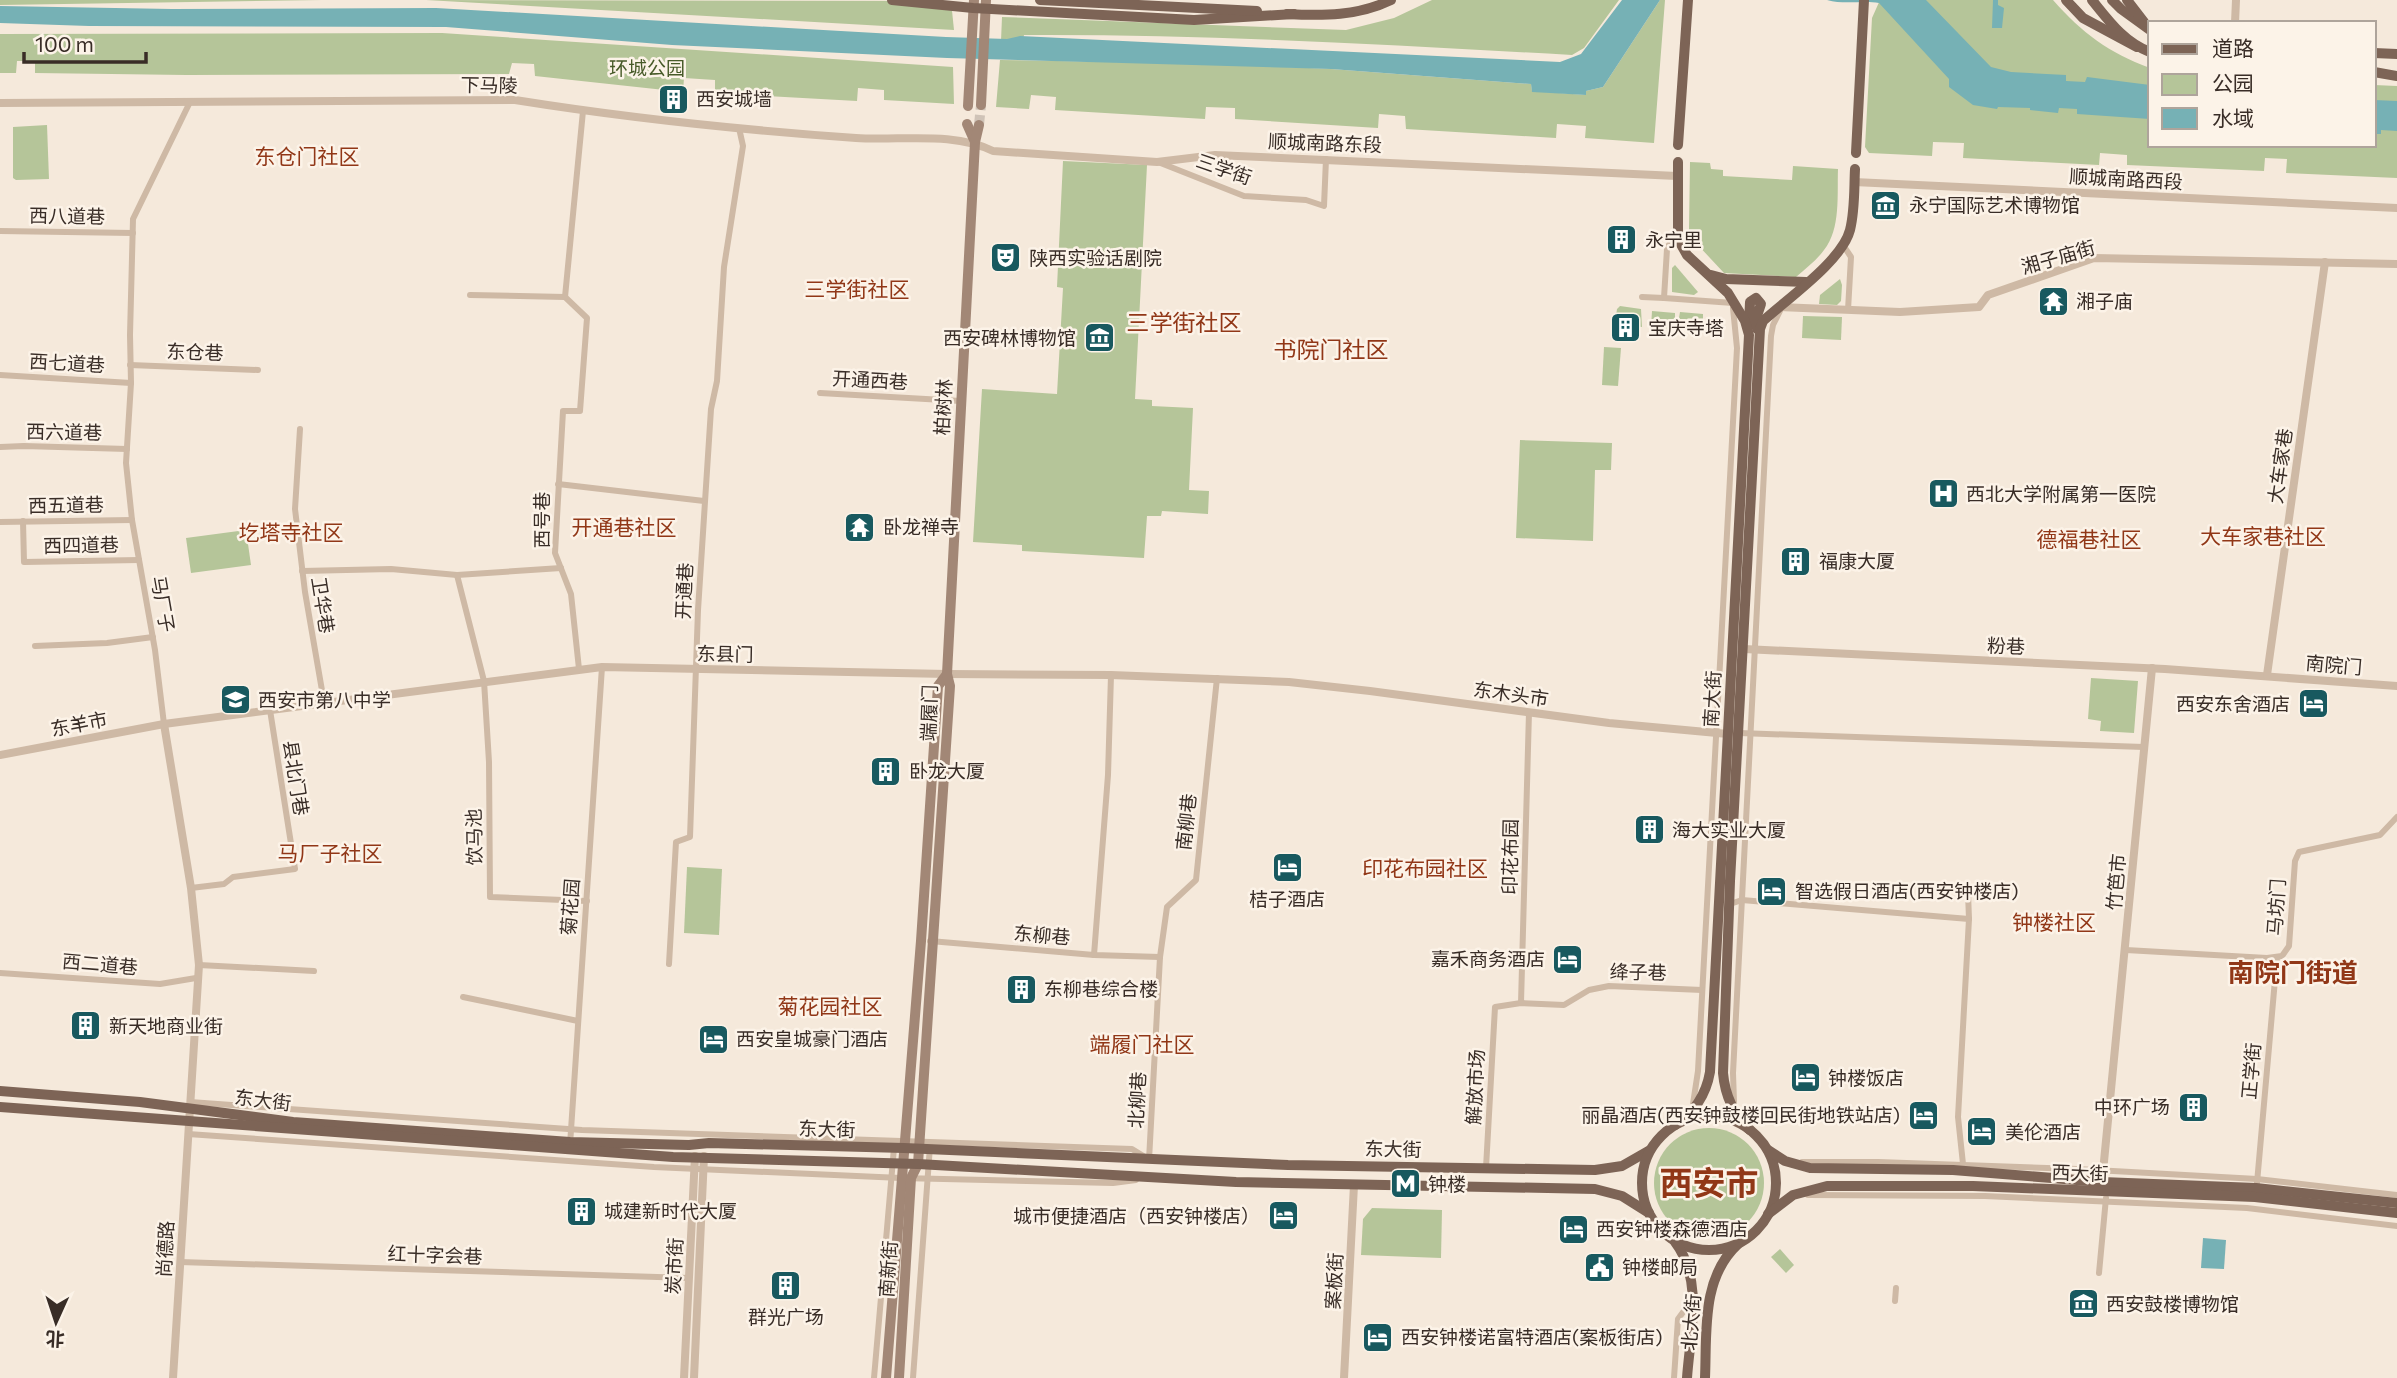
<svg xmlns="http://www.w3.org/2000/svg" width="2397" height="1378" viewBox="0 0 2397 1378" font-family="Commissioner,'Noto Sans SC',sans-serif">
<style>
.green{fill:#b5c599}
.water{fill:#76b1b5}
.lines{fill:none;stroke-linecap:round;stroke-linejoin:round}
.secondary-tunnel{stroke:#cfc3b7;stroke-width:10;stroke-dasharray:10 5;stroke-linecap:butt}
.minor{stroke:#ceb9a5;stroke-width:6}
.tertiary{stroke:#ceb9a5;stroke-width:8}
.secondary{stroke:#a28776;stroke-width:10}
.primary{stroke:#7d6456;stroke-width:10}
.labels{text-anchor:middle;stroke-width:5;stroke-linejoin:round;paint-order:stroke}
.park-label{font-size:19px;fill:#475a28;stroke:#fcf3e8}
.street-label{font-size:19px;fill:#392d27;stroke:#fcf3e8}
.poi-label{font-size:19px;fill:#392d27;stroke:#fcf3e8;text-anchor:start}
.neighbourhood-label{font-size:21px;fill:#913717;stroke:#fcf3e8}
.quarter-label{font-size:23px;fill:#913717;stroke:#fcf3e8}
.district-label{font-size:26px;font-weight:bold;fill:#913717;stroke:#fcf3e8}
.town-label{font-size:33px;font-weight:bold;fill:#913717;stroke:#fcf3e8}
</style>
<rect width="100%" height="100%" fill="#f5e9db"/>
<!-- green -->
<g class="green">
<path d="M0,0H322L0,5Z"/>
<path d="M426,0L951,1L954,30Z"/>
<path d="M1432,0H1619L1584,48L1572,55C1390,45 1206,34 1024,35L1023,40L1001,41L1002,17L1346,30L1394,18Z"/>
<path d="M1660,0H1665L1654,143L1585,138L1586,126L1557,124L1556,138L1406,129L1405,116L1379,114L1378,128L1235,119V108L1206,107L1205,119L1055,110L1056,97L1031,95L1029,109L996,107L1000,60L1223,64L1331,69L1531,84L1532,91L1586,95V91L1603,87Z"/>
<path d="M1880,0H2053C2083,34 2108,52 2150,68V145H2374V85L2397,86V178L2286,173L2287,159L2265,158L2264,171L2127,165V155L2100,153L2099,165L1963,158L1964,143L1933,142L1932,156L1869,153L1865,147L1872,18Z"/>
<path d="M442,33L953,67L954,104L884,100V90L858,88L857,101L715,93V80L684,78L683,92L535,76L534,64L512,63L509,74L187,75L35,73V61H17L16,73H0V34Z"/>
<path d="M47,125L49,179L16,180L13,178V127Z"/>
<path d="M1063,161L1147,165L1135,399L1152,400V406L1193,408L1189,490L1209,491L1208,514L1162,511L1161,516H1147L1144,558L1022,551V545L973,542L982,389L1057,394L1063,288L1057,287Z"/>
<path d="M1690,162L1710,163L1711,169L1723,170V176L1792,180L1793,166L1838,169C1837,194 1841,229 1824,250C1817,260 1805,269 1796,277L1724,273L1696,243L1689,230Z"/>
<path d="M1675,265L1698,292L1694,295L1672,292V268Z"/>
<path d="M1840,279L1842,285L1841,301L1837,305L1819,304L1820,295Z"/>
<path d="M1620,306L1641,309L1642,327L1634,326V317L1616,316L1617,309Z"/>
<path d="M1652,311L1675,313V329L1651,327Z"/>
<path d="M1680,312L1703,314V330L1677,329Z"/>
<path d="M1803,316L1842,317L1841,340L1802,338Z"/>
<path d="M1604,347L1621,348L1618,386L1602,385Z"/>
<path d="M1520,440L1612,443L1611,470H1595L1593,541L1516,538Z"/>
<path d="M246,530L251,565L191,573L186,538Z"/>
<path d="M2091,678L2138,681L2134,733L2100,731L2101,721L2088,719Z"/>
<path d="M687,867L722,869L719,935L684,933Z"/>
<circle cx="1709" cy="1183" r="55"/>
<path d="M1372,1208L1442,1210L1441,1258L1361,1255L1363,1219Z"/>
<path d="M1780,1249L1794,1265L1786,1273L1771,1257Z"/>
</g>
<!-- water -->
<g class="water">
<path d="M1622,0H1660L1603,87L1586,91V95L1532,92L1531,84L1331,69L947,58L672,45L446,27L89,26L0,23V6L172,9L436,8L946,37L1007,39L1020,36L1560,62L1581,54Z"/>
<path d="M1827,0H1926L1991,67L2011,72L2066,75V81L2085,82L2087,77L2150,85V119L2077,114V109L2059,108L2058,113L2030,110V108L1998,107L1997,109L1973,105L1949,87V79L1879,3C1863,0 1845,5 1827,0Z"/>
<path d="M1993,0H1998V5L2004,8L2002,28H1992Z"/>
<path d="M2374,100L2397,101V131L2381,130V134H2374Z"/>
<path d="M2203,1238L2226,1240L2224,1269L2201,1268Z"/>
</g>
<g class="lines">
<!-- secondary-tunnel -->
<path class="secondary-tunnel" d="M979,125L981,105"/>
<!-- minor -->
<g class="minor">
<path d="M1158,162L1244,196L1306,200L1324,206L1326,159"/>
<path d="M1676,230L1667,249L1664,298L1733,303"/>
<path d="M0,231L133,233"/>
<path d="M1843,245L1851,257L1848,310"/>
<path d="M470,295L565,297L587,318L580,411H563L555,553L571,594L579,669"/>
<path d="M565,297L583,111"/>
<path d="M1642,297L1664,298"/>
<path d="M130,365L258,370"/>
<path d="M0,375L131,383"/>
<path d="M820,393L961,401"/>
<path d="M300,429L295,509L305,592L324,702"/>
<path d="M0,447L24,446L127,449"/>
<path d="M558,484L704,501"/>
<path d="M23,521L24,562L139,560"/>
<path d="M0,522L132,520"/>
<path d="M302,571L391,569L457,575L561,568"/>
<path d="M457,575L484,681L489,762L490,897L587,901"/>
<path d="M35,646L107,643L153,637"/>
<path d="M164,724L155,650L132,520L126,463L131,383L130,335L133,219L190,102"/>
<path d="M1739,733L2144,747"/>
<path d="M191,888L224,884L233,877L295,869L270,710"/>
<path d="M1730,904L1742,900L1969,919"/>
<path d="M930,941L1094,955L1160,957"/>
<path d="M2126,950L2267,958L2282,956L2289,946L2295,861L2299,852L2380,835L2397,817"/>
<path d="M1094,955L1108,775L1111,675"/>
<path d="M669,964L676,842L690,837L698,610L711,409L717,381L724,267L743,146L739,128"/>
<path d="M199,965L314,971"/>
<path d="M0,973L160,984L196,978"/>
<path d="M463,997L578,1021"/>
<path d="M1521,1003L1529,712"/>
<path d="M190,1102L582,1130L1132,1149L1145,1157"/>
<path d="M1734,1102L1733,1073L1771,336L1773,325L1780,311"/>
<path d="M1693,1104L1698,1071L1737,348L1733,308"/>
<path d="M188,1134L654,1167L901,1178L1113,1183L1136,1180"/>
<path d="M570,1145L602,667"/>
<path d="M1149,1160L1160,957L1167,907L1196,880L1217,678"/>
<path d="M1802,1162H1878L2077,1169L2257,1179L2397,1195"/>
<path d="M1960,1165L1963,1164L1958,1117L1969,919L1968,893"/>
<path d="M1486,1168L1495,1007L1521,1003L1564,1005L1589,990L1609,986L1702,990"/>
<path d="M2257,1183L2277,957"/>
<path d="M1808,1195L1985,1196L2247,1208L2397,1226"/>
<path d="M180,1262L689,1278"/>
<path d="M2099,1273L2106,1198"/>
<path d="M1895,1301L1896,1288"/>
<path d="M874,1378L894,1148"/>
<path d="M913,1378L930,1146"/>
<path d="M1674,1378L1678,1319L1692,1300"/>
</g>
<!-- tertiary -->
<g class="tertiary">
<path d="M2235,23L2236,0"/>
<path d="M0,103L515,100C628,118 742,130 856,138C900,141 953,131 993,151L1157,162L1215,155L1677,176"/>
<path d="M1854,182L2397,208"/>
<path d="M1779,307L1900,312L1979,307L1988,295L2094,258L2397,264"/>
<path d="M1744,649L2165,669L2397,686"/>
<path d="M2267,675L2325,262"/>
<path d="M164,724L191,888L199,965L173,1378"/>
<path d="M0,755L164,724L602,667L947,674L1111,675L1289,682L1370,691L1609,723L1728,734"/>
<path d="M2102,1182L2152,668"/>
<path d="M684,1378L695,1156"/>
<path d="M694,1378L704,1156"/>
<path d="M1344,1378L1354,1185"/>
</g>
<!-- secondary -->
<g class="secondary">
<path d="M981,105L986,0"/>
<path d="M968,106L974,0"/>
<path d="M967,124L975,142"/>
<path d="M886,1378L921,941L938,686L947,674"/>
<path d="M899,1378L911,1178L918,1164L950,686L947,674L975,142L979,125"/>
</g>
<!-- primary -->
<g class="primary">
<path d="M892,0L973,8L1194,20L1294,14"/>
<path d="M1040,0L1257,11"/>
<path d="M2066,0L2083,18L2137,47"/>
<path d="M2092,0C2109,21 2124,42 2150,52"/>
<path d="M2112,0L2121,9L2150,30"/>
<path d="M2127,0L2144,22"/>
<path d="M1287,14C1323,16 1358,16 1391,0"/>
<path d="M2374,53L2397,54"/>
<path d="M2374,72L2397,76"/>
<path d="M1678,145L1688,0"/>
<path d="M1856,153L1864,0"/>
<path d="M1711,275L1726,279L1806,282"/>
<path d="M1749,325L1750,302L1756,298L1761,304L1757,316V329"/>
<path d="M0,1091L140,1102L293,1122L570,1142L689,1145L709,1143L904,1148L1288,1165L1595,1170L1622,1166L1650,1150"/>
<path d="M0,1107L673,1157L918,1164L1236,1182L1595,1189L1622,1196L1649,1213"/>
<circle cx="1709" cy="1183" r="67"/>
<path d="M1675,1125C1695,1112 1706,1095 1710,1072L1749,335L1745,321L1728,293L1687,255L1678,239V162"/>
<path d="M1750,1130C1733,1114 1725,1096 1723,1073L1730,881L1760,329L1763,321C1787,299 1842,261 1850,230C1855,210 1854,189 1855,169"/>
<path d="M1768,1150L1785,1161L1810,1168L1953,1170L2102,1182L2256,1188L2397,1203"/>
<path d="M1768,1214L1793,1195L1827,1186H1973L2255,1197L2397,1213"/>
<path d="M1675,1242C1704,1280 1690,1334 1687,1378"/>
<path d="M1705,1378C1707,1332 1701,1278 1738,1244"/>
</g>
</g>
<!-- icons -->
<defs>
<symbol id="building-square" viewBox="-11 -11 22 22"><rect x="-9" y="-9" width="18" height="18" rx="4" fill="#18595f" stroke="#fcf3e8"/><path d="M-4-6H4V6H1V3H-1V6H-4ZM-2.5-4.3h1.7v1.8h-1.7ZM.8-4.3h1.7v1.8H.8ZM-2.5-1h1.7V.8h-1.7ZM.8-1h1.7V.8H.8Z" fill="#fff"/></symbol>
<symbol id="museum-square" viewBox="-11 -11 22 22"><rect x="-9" y="-9" width="18" height="18" rx="4" fill="#18595f" stroke="#fcf3e8"/><path d="M0-6L6-3V-2H-6V-3ZM-5-1h2V3h-2ZM-1-1h2V3h-2ZM3-1h2V3H3ZM-6 4H6V6H-6Z" fill="#fff"/></symbol>
<symbol id="theatre-square" viewBox="-11 -11 22 22"><rect x="-9" y="-9" width="18" height="18" rx="4" fill="#18595f" stroke="#fcf3e8"/><path d="M-5-5.5Q0-4 5-5.5V0Q5 5 0 6Q-5 5-5 0ZM-3.3-2.5H-1v1.5H-3.3ZM1-2.5H3.3v1.5H1ZM-2.8 1Q0 5.5 2.8 1Z" fill="#fff"/></symbol>
<symbol id="temple-square" viewBox="-11 -11 22 22"><rect x="-9" y="-9" width="18" height="18" rx="4" fill="#18595f" stroke="#fcf3e8"/><path d="M0-6L5-2H3V0L6.5 2.5H4V6H1.5V3h-3V6H-4V2.5H-6.5L-3 0V-2H-5Z" fill="#fff"/></symbol>
<symbol id="hospital-square" viewBox="-11 -11 22 22"><rect x="-9" y="-9" width="18" height="18" rx="4" fill="#18595f" stroke="#fcf3e8"/><path d="M-5-5h3v3.5h4V-5h3V5h-3V1.5h-4V5h-3Z" fill="#fff"/></symbol>
<symbol id="school-square" viewBox="-11 -11 22 22"><rect x="-9" y="-9" width="18" height="18" rx="4" fill="#18595f" stroke="#fcf3e8"/><path d="M0-5L7-2L0 1L-7-2ZM-4 1L0 2.5L4 1V4Q0 6-4 4Z" fill="#fff"/></symbol>
<symbol id="hotel-square" viewBox="-11 -11 22 22"><rect x="-9" y="-9" width="18" height="18" rx="4" fill="#18595f" stroke="#fcf3e8"/><path d="M-6-4.5h1.5V1H6V5H4.5V3h-9V5H-6ZM-4 0a1.8 1.8 0 1 1 3.6 0ZM.5 0V-2.5h3Q6-2.5 6 0Z" fill="#fff"/></symbol>
<symbol id="metro-square" viewBox="-11 -11 22 22"><rect x="-9" y="-9" width="18" height="18" rx="4" fill="#18595f" stroke="#fcf3e8"/><path d="M-5.5 5V-5H-3L0 0L3-5H5.5V5H3V-.5L0 4L-3-.5V5Z" fill="#fff"/></symbol>
<symbol id="civic-square" viewBox="-11 -11 22 22"><rect x="-9" y="-9" width="18" height="18" rx="4" fill="#18595f" stroke="#fcf3e8"/><path d="M-.6-6.5H3V-4.5H.6V-3L4-1V1h2V6H-6V1h2V-1L-.6-3ZM-1.2 2.5V6h2.4V2.5Z" fill="#fff"/></symbol>
</defs>
<g fill-rule="evenodd">
<use href="#building-square" x="656" y="82" width="35" height="35"/>
<use href="#museum-square" x="1868" y="188" width="35" height="35"/>
<use href="#building-square" x="1604" y="222" width="35" height="35"/>
<use href="#theatre-square" x="988" y="240" width="35" height="35"/>
<use href="#temple-square" x="2036" y="284" width="35" height="35"/>
<use href="#building-square" x="1608" y="310" width="35" height="35"/>
<use href="#museum-square" x="1082" y="320" width="35" height="35"/>
<use href="#hospital-square" x="1926" y="476" width="35" height="35"/>
<use href="#temple-square" x="842" y="510" width="35" height="35"/>
<use href="#building-square" x="1778" y="544" width="35" height="35"/>
<use href="#school-square" x="218" y="682" width="35" height="35"/>
<use href="#hotel-square" x="2296" y="686" width="35" height="35"/>
<use href="#building-square" x="868" y="754" width="35" height="35"/>
<use href="#building-square" x="1632" y="812" width="35" height="35"/>
<use href="#hotel-square" x="1270" y="850" width="35" height="35"/>
<use href="#hotel-square" x="1754" y="874" width="35" height="35"/>
<use href="#hotel-square" x="1550" y="942" width="35" height="35"/>
<use href="#building-square" x="1004" y="972" width="35" height="35"/>
<use href="#building-square" x="68" y="1008" width="35" height="35"/>
<use href="#hotel-square" x="696" y="1022" width="35" height="35"/>
<use href="#hotel-square" x="1788" y="1060" width="35" height="35"/>
<use href="#building-square" x="2176" y="1090" width="35" height="35"/>
<use href="#hotel-square" x="1906" y="1098" width="35" height="35"/>
<use href="#hotel-square" x="1964" y="1114" width="35" height="35"/>
<use href="#metro-square" x="1388" y="1166" width="35" height="35"/>
<use href="#building-square" x="564" y="1194" width="35" height="35"/>
<use href="#hotel-square" x="1266" y="1198" width="35" height="35"/>
<use href="#hotel-square" x="1556" y="1212" width="35" height="35"/>
<use href="#civic-square" x="1582" y="1250" width="35" height="35"/>
<use href="#building-square" x="768" y="1268" width="35" height="35"/>
<use href="#museum-square" x="2066" y="1286" width="35" height="35"/>
<use href="#hotel-square" x="1360" y="1320" width="35" height="35"/>
</g>
<g class="labels">
<!-- park labels -->
<g class="park-label">
<text x="647" y="75">环城公园</text>
</g>
<!-- street labels -->
<g class="street-label">
<text transform="translate(489 85) rotate(1)" y="7">下马陵</text>
<text transform="translate(1325 143) rotate(2)" y="7">顺城南路东段</text>
<text transform="translate(1224 169) rotate(19)" y="7">三学街</text>
<text transform="translate(2126 179) rotate(3)" y="7">顺城南路西段</text>
<text transform="translate(67 216) rotate(1)" y="7">西八道巷</text>
<text transform="translate(2058 257) rotate(-16)" y="7">湘子庙街</text>
<text transform="translate(195 352) rotate(2)" y="7">东仓巷</text>
<text transform="translate(67 363) rotate(3)" y="7">西七道巷</text>
<text transform="translate(870 380) rotate(3)" y="7">开通西巷</text>
<text transform="translate(943 407) rotate(-87)" y="7">柏树林</text>
<text transform="translate(64 432) rotate(1)" y="7">西六道巷</text>
<text transform="translate(2280 466) rotate(-82)" y="7">大车家巷</text>
<text transform="translate(66 505) rotate(-1)" y="7">西五道巷</text>
<text transform="translate(542 520) rotate(-90)" y="7">西号巷</text>
<text transform="translate(81 545) rotate(-1)" y="7">西四道巷</text>
<text transform="translate(684 591) rotate(-87)" y="7">开通巷</text>
<text transform="translate(163 604) rotate(80)" y="7">马厂子</text>
<text transform="translate(323 605) rotate(81)" y="7">卫华巷</text>
<text transform="translate(2006 646) rotate(2)" y="7">粉巷</text>
<text transform="translate(725 654) rotate(1)" y="7">东县门</text>
<text transform="translate(2334 665) rotate(5)" y="7">南院门</text>
<text transform="translate(1511 694) rotate(8)" y="7">东木头市</text>
<text transform="translate(1712 699) rotate(-87)" y="7">南大街</text>
<text transform="translate(929 713) rotate(-88)" y="7">端履门</text>
<text transform="translate(79 724) rotate(-11)" y="7">东羊市</text>
<text transform="translate(296 778) rotate(81)" y="7">县北门巷</text>
<text transform="translate(1186 822) rotate(-84)" y="7">南柳巷</text>
<text transform="translate(474 837) rotate(-91)" y="7">饮马池</text>
<text transform="translate(1510 857) rotate(-89)" y="7">印花布园</text>
<text transform="translate(2116 882) rotate(-85)" y="7">竹笆市</text>
<text transform="translate(570 907) rotate(-86)" y="7">菊花园</text>
<text transform="translate(2276 907) rotate(-86)" y="7">马坊门</text>
<text transform="translate(1042 935) rotate(5)" y="7">东柳巷</text>
<text transform="translate(100 964) rotate(5)" y="7">西二道巷</text>
<text transform="translate(1638 972) rotate(1)" y="7">绛子巷</text>
<text transform="translate(2251 1071) rotate(-85)" y="7">正学街</text>
<text transform="translate(1475 1087) rotate(-87)" y="7">解放市场</text>
<text transform="translate(263 1100) rotate(7)" y="7">东大街</text>
<text transform="translate(1137 1100) rotate(-87)" y="7">北柳巷</text>
<text transform="translate(827 1129) rotate(2)" y="7">东大街</text>
<text transform="translate(1393 1149) rotate(1)" y="7">东大街</text>
<text transform="translate(2080 1173) rotate(2)" y="7">西大街</text>
<text transform="translate(165 1249) rotate(-87)" y="7">尚德路</text>
<text transform="translate(435 1255) rotate(2)" y="7">红十字会巷</text>
<text transform="translate(674 1266) rotate(-87)" y="7">炭市街</text>
<text transform="translate(888 1269) rotate(-86)" y="7">南新街</text>
<text transform="translate(1334 1281) rotate(-87)" y="7">案板街</text>
<text transform="translate(1691 1322) rotate(-85)" y="7">北大街</text>
</g>
<!-- poi labels -->
<g class="poi-label">
<text x="696" y="106">西安城墙</text>
<text x="1909" y="212">永宁国际艺术博物馆</text>
<text x="1645" y="247">永宁里</text>
<text x="1029" y="265">陕西实验话剧院</text>
<text x="2076" y="308">湘子庙</text>
<text x="1648" y="335">宝庆寺塔</text>
<text x="1076" y="345" text-anchor="end">西安碑林博物馆</text>
<text x="1966" y="501">西北大学附属第一医院</text>
<text x="883" y="534">卧龙禅寺</text>
<text x="1819" y="568">福康大厦</text>
<text x="258" y="707">西安市第八中学</text>
<text x="2290" y="711" text-anchor="end">西安东舍酒店</text>
<text x="909" y="778">卧龙大厦</text>
<text x="1672" y="837">海大实业大厦</text>
<text x="1795" y="898">智选假日酒店(西安钟楼店)</text>
<text x="1287" y="906" text-anchor="middle">桔子酒店</text>
<text x="1545" y="966" text-anchor="end">嘉禾商务酒店</text>
<text x="1044" y="996">东柳巷综合楼</text>
<text x="109" y="1033">新天地商业街</text>
<text x="736" y="1046">西安皇城豪门酒店</text>
<text x="1828" y="1085">钟楼饭店</text>
<text x="2170" y="1114" text-anchor="end">中环广场</text>
<text x="1900" y="1122" text-anchor="end">丽晶酒店(西安钟鼓楼回民街地铁站店)</text>
<text x="2005" y="1139">美伦酒店</text>
<text x="1428" y="1191">钟楼</text>
<text x="604" y="1218">城建新时代大厦</text>
<text x="1260" y="1223" text-anchor="end">城市便捷酒店（西安钟楼店）</text>
<text x="1596" y="1236">西安钟楼森德酒店</text>
<text x="1622" y="1274">钟楼邮局</text>
<text x="2106" y="1311">西安鼓楼博物馆</text>
<text x="786" y="1324" text-anchor="middle">群光广场</text>
<text x="1401" y="1344">西安钟楼诺富特酒店(案板街店)</text>
</g>
<!-- neighbourhood labels -->
<g class="neighbourhood-label">
<text x="307" y="164">东仓门社区</text>
<text x="857" y="297">三学街社区</text>
<text x="624" y="535">开通巷社区</text>
<text x="291" y="540">圪塔寺社区</text>
<text x="2263" y="544">大车家巷社区</text>
<text x="2089" y="547">德福巷社区</text>
<text x="330" y="861">马厂子社区</text>
<text x="1425" y="876">印花布园社区</text>
<text x="2054" y="930">钟楼社区</text>
<text x="830" y="1014">菊花园社区</text>
<text x="1142" y="1052">端履门社区</text>
</g>
<!-- quarter labels -->
<g class="quarter-label">
<text x="1184" y="331">三学街社区</text>
<text x="1331" y="358">书院门社区</text>
</g>
<!-- district labels -->
<g class="district-label">
<text x="2293" y="982">南院门街道</text>
</g>
<!-- town labels -->
<g class="town-label">
<text x="1709" y="1195">西安市</text>
</g>
</g>
<!-- legend -->
<rect x="2148" y="21" width="228" height="126" fill="#fcf3e8" stroke="#aea49b" stroke-width="2"/>
<rect x="2162" y="44" width="35" height="10" fill="#7d6456" stroke="#aea49b" stroke-width="2"/>
<text x="2212" y="56" font-size="21" fill="#392d27">道路</text>
<rect x="2162" y="74" width="35" height="21" fill="#b5c599" stroke="#aea49b" stroke-width="2"/>
<text x="2212" y="91" font-size="21" fill="#392d27">公园</text>
<rect x="2162" y="108" width="35" height="21" fill="#76b1b5" stroke="#aea49b" stroke-width="2"/>
<text x="2212" y="126" font-size="21" fill="#392d27">水域</text>
<!-- north arrow -->
<g transform="translate(56 1322) rotate(183)" stroke="#fcf3e8" stroke-width="5" paint-order="stroke">
<path d="M0-5L12 26L0 18L-12 26Z" fill="#392d27"/>
<text y="-10" font-size="19" font-weight="bold" text-anchor="middle" fill="#392d27">北</text>
</g>
<!-- scale -->
<path d="M24 52v10h122v-10" fill="none" stroke="#392d27" stroke-width="3.5"/>
<text x="35" y="52" font-size="21" fill="#392d27" stroke="#fcf3e8" stroke-width="5" paint-order="stroke">100 m</text>
</svg>
